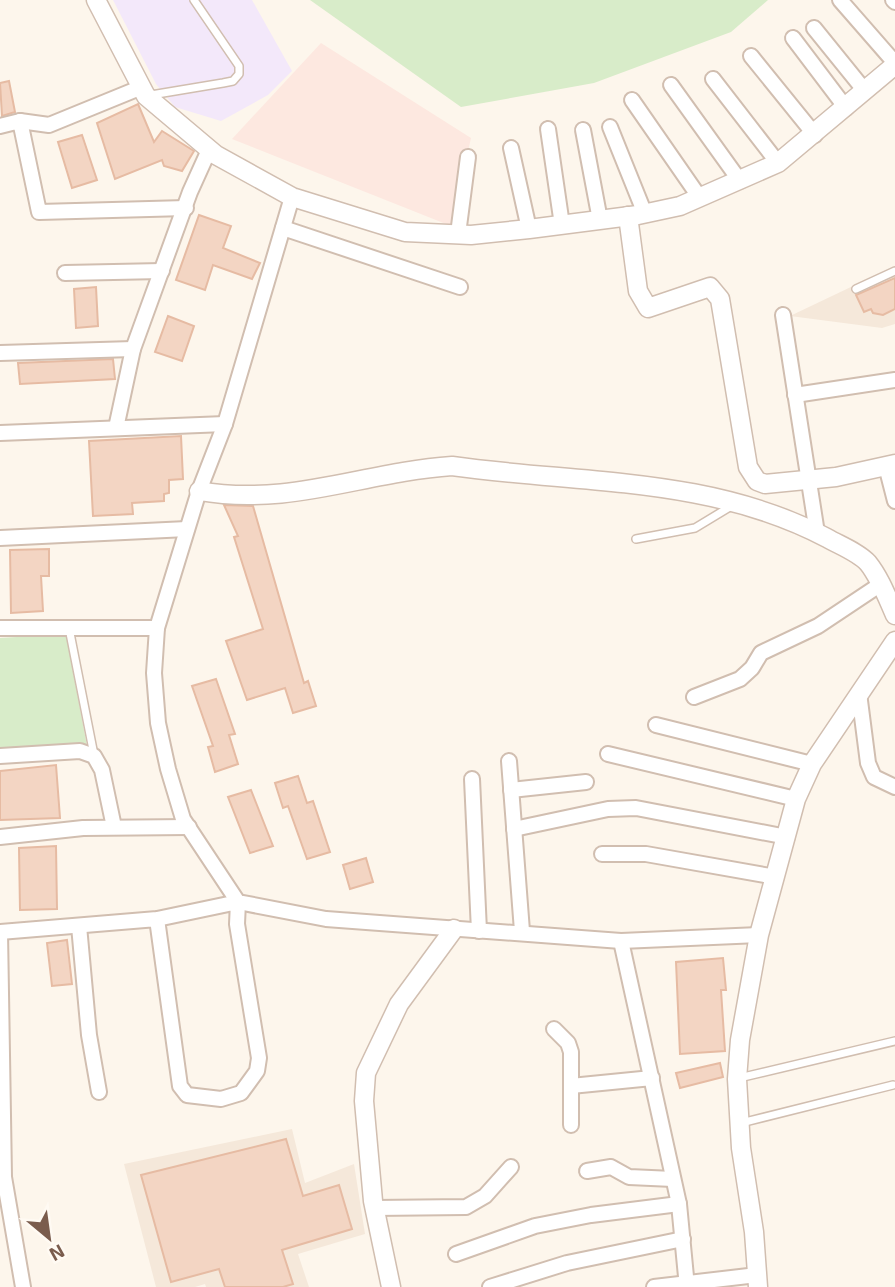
<svg xmlns="http://www.w3.org/2000/svg" width="895" height="1287" viewBox="0 0 895 1287" font-family="'Exo 2',sans-serif">
<style>
.residential{fill:#f5e8da}
.commercial{fill:#fde8e0}
.education{fill:#f3e8fa}
.green{fill:#d8ecc9}
.building{fill:#f3d5c3;stroke:#e6bba3;stroke-width:2}
.lines{fill:none;stroke-linecap:round;stroke-linejoin:round}
.service-casing{stroke:#d1beb0;stroke-width:10}
.minor-casing{stroke:#d1beb0;stroke-width:18}
.tertiary-casing{stroke:#d1beb0;stroke-width:21}
.service{stroke:#fff;stroke-width:7}
.minor{stroke:#fff;stroke-width:14}
.tertiary{stroke:#fff;stroke-width:18}
</style>
<rect width="100%" height="100%" fill="#fdf6ec"/>
<!-- residential -->
<g class="residential">
<path d="M895,266V324L882,328L790,316Z"/>
<path d="M292,1129L305,1183L354,1164L365,1234L298,1254L309,1287H206L205,1284L195,1287H156L124,1164Z"/>
</g>
<!-- commercial -->
<path class="commercial" d="M321,43L471,138L451,226L232,139Z"/>
<!-- education -->
<path class="education" d="M113,0H252L292,71L268,95L221,121L175,107L156,84Z"/>
<!-- green -->
<g class="green">
<path d="M310,0H768L731,32L594,83L461,107Z"/>
<path d="M66,634L87,746L0,749V638Z"/>
</g>
<!-- building -->
<g class="building">
<path d="M9,81L15,112L2,116L0,83Z"/>
<path d="M138,104L154,142L162,131L194,151L182,171L164,166L162,160L115,179L97,123Z"/>
<path d="M82,135L97,180L72,188L58,142Z"/>
<path d="M199,215L231,226L223,248L260,263L252,279L213,265L205,290L176,280Z"/>
<path d="M895,278V309L883,315L873,313L871,309L864,312L856,295Z"/>
<path d="M96,287L98,326L76,328L74,289Z"/>
<path d="M168,316L194,326L182,361L155,352Z"/>
<path d="M113,359L115,379L20,384L18,363Z"/>
<path d="M181,436L183,479L169,480V493L164,494V501L132,503L133,514L93,516L89,441Z"/>
<path d="M224,505L253,506L304,683L308,681L316,706L293,713L285,688L247,700L226,641L263,629L234,537L238,536Z"/>
<path d="M49,549V576H41L43,611L11,613L10,550Z"/>
<path d="M216,679L235,734L229,735L238,764L215,772L208,747L213,746L192,686Z"/>
<path d="M56,765L60,818L0,820V771Z"/>
<path d="M298,776L307,803L313,801L330,852L307,859L288,806L283,808L275,783Z"/>
<path d="M251,790L273,846L250,853L228,797Z"/>
<path d="M56,846L57,909L20,910L19,848Z"/>
<path d="M366,858L373,882L350,889L343,865Z"/>
<path d="M67,940L72,984L52,986L47,943Z"/>
<path d="M723,958L726,990H721L725,1051L680,1054L676,962Z"/>
<path d="M720,1063L723,1077L680,1088L676,1073Z"/>
<path d="M286,1139L303,1196L339,1185L352,1229L282,1250L293,1284L283,1287H225L219,1269L171,1282L141,1175Z"/>
</g>
<g class="lines">
<defs>
<g id="service">
<path d="M151,95L223,83L233,81L239,74V66L194,0"/>
<path d="M856,289L895,271"/>
<path d="M636,539L695,528L733,505"/>
<path d="M69,628L94,755"/>
<path d="M739,1078L895,1041"/>
<path d="M741,1123L893,1085"/>
</g>
<g id="minor">
<path d="M840,0L895,63"/>
<path d="M893,0L895,2"/>
<path d="M814,28L865,91"/>
<path d="M793,38L846,108"/>
<path d="M751,56L815,135"/>
<path d="M713,79L778,163"/>
<path d="M671,85L740,181"/>
<path d="M632,100L700,198"/>
<path d="M20,121L49,125L142,87"/>
<path d="M0,126L20,121L39,212L186,208"/>
<path d="M610,127L645,214"/>
<path d="M548,129L562,225"/>
<path d="M583,130L600,220"/>
<path d="M511,148L529,229"/>
<path d="M292,197L225,424L199,491L157,628L154,673L158,723L168,769L183,819L238,902L326,919L621,941L759,935"/>
<path d="M283,228L460,287"/>
<path d="M458,234L468,157"/>
<path d="M65,273L162,271"/>
<path d="M783,315L817,533"/>
<path d="M0,353L133,349"/>
<path d="M795,395L895,380"/>
<path d="M116,428L133,349L190,192L209,150"/>
<path d="M0,433L225,424"/>
<path d="M886,466L895,501"/>
<path d="M0,538L187,529"/>
<path d="M0,628H157"/>
<path d="M859,693L868,763L874,777L895,787"/>
<path d="M694,697L740,679L752,668L761,653L818,626L881,584"/>
<path d="M656,725L812,764"/>
<path d="M608,754L796,799"/>
<path d="M0,756L80,751L94,756L102,770L114,827"/>
<path d="M509,761L522,931"/>
<path d="M472,779L479,931"/>
<path d="M511,790L586,782"/>
<path d="M514,829L608,809L636,808L787,837"/>
<path d="M0,837L83,828L189,827"/>
<path d="M602,854H646L776,877"/>
<path d="M79,926L89,1035L99,1092"/>
<path d="M0,932L157,919L238,902L237,924L259,1058L257,1071L241,1093L221,1099L187,1095L180,1086L157,919"/>
<path d="M0,932L4,1177L23,1287"/>
<path d="M621,941L679,1204L687,1287"/>
<path d="M554,1029L568,1043L571,1052V1125"/>
<path d="M571,1086L652,1078"/>
<path d="M587,1171L611,1167L629,1177L673,1179"/>
<path d="M374,1208L466,1207L485,1196L511,1167"/>
<path d="M456,1254L535,1226L591,1215L679,1204"/>
<path d="M490,1287L567,1263L683,1239"/>
<path d="M654,1287L757,1275"/>
</g>
<g id="tertiary">
<path d="M96,0L146,96L216,155L292,197L405,232L471,235L529,229L638,215L680,206L778,163L895,65"/>
<path d="M628,216L638,291L648,308L710,287L720,299L748,467L757,481L765,484L836,477L895,464"/>
<path d="M199,491C291,507 363,472 452,466C579,484 710,476 827,538C839,545 858,552 868,563C880,578 887,597 895,615"/>
<path d="M391,1287L373,1201L364,1101L366,1073L399,1004L454,929"/>
<path d="M758,1287L754,1232L741,1148L737,1079L740,1040L759,935L796,799L812,764L895,641"/>
</g>
</defs>
<!-- service casing -->
<use href="#service" class="service-casing"/>
<!-- minor casing -->
<use href="#minor" class="minor-casing"/>
<!-- tertiary casing -->
<use href="#tertiary" class="tertiary-casing"/>
<!-- service -->
<use href="#service" class="service"/>
<!-- minor -->
<use href="#minor" class="minor"/>
<!-- tertiary -->
<use href="#tertiary" class="tertiary"/>
</g>
<!-- north arrow -->
<g transform="translate(49 1238) rotate(151)" stroke="#fffaf3" stroke-width="5" paint-order="stroke">
<path d="M0-5L12 26L0 18L-12 26Z" fill="#7a5c4d"/>
<text y="-10" font-size="19" font-weight="bold" text-anchor="middle" fill="#7a5c4d">N</text>
</g>
</svg>
